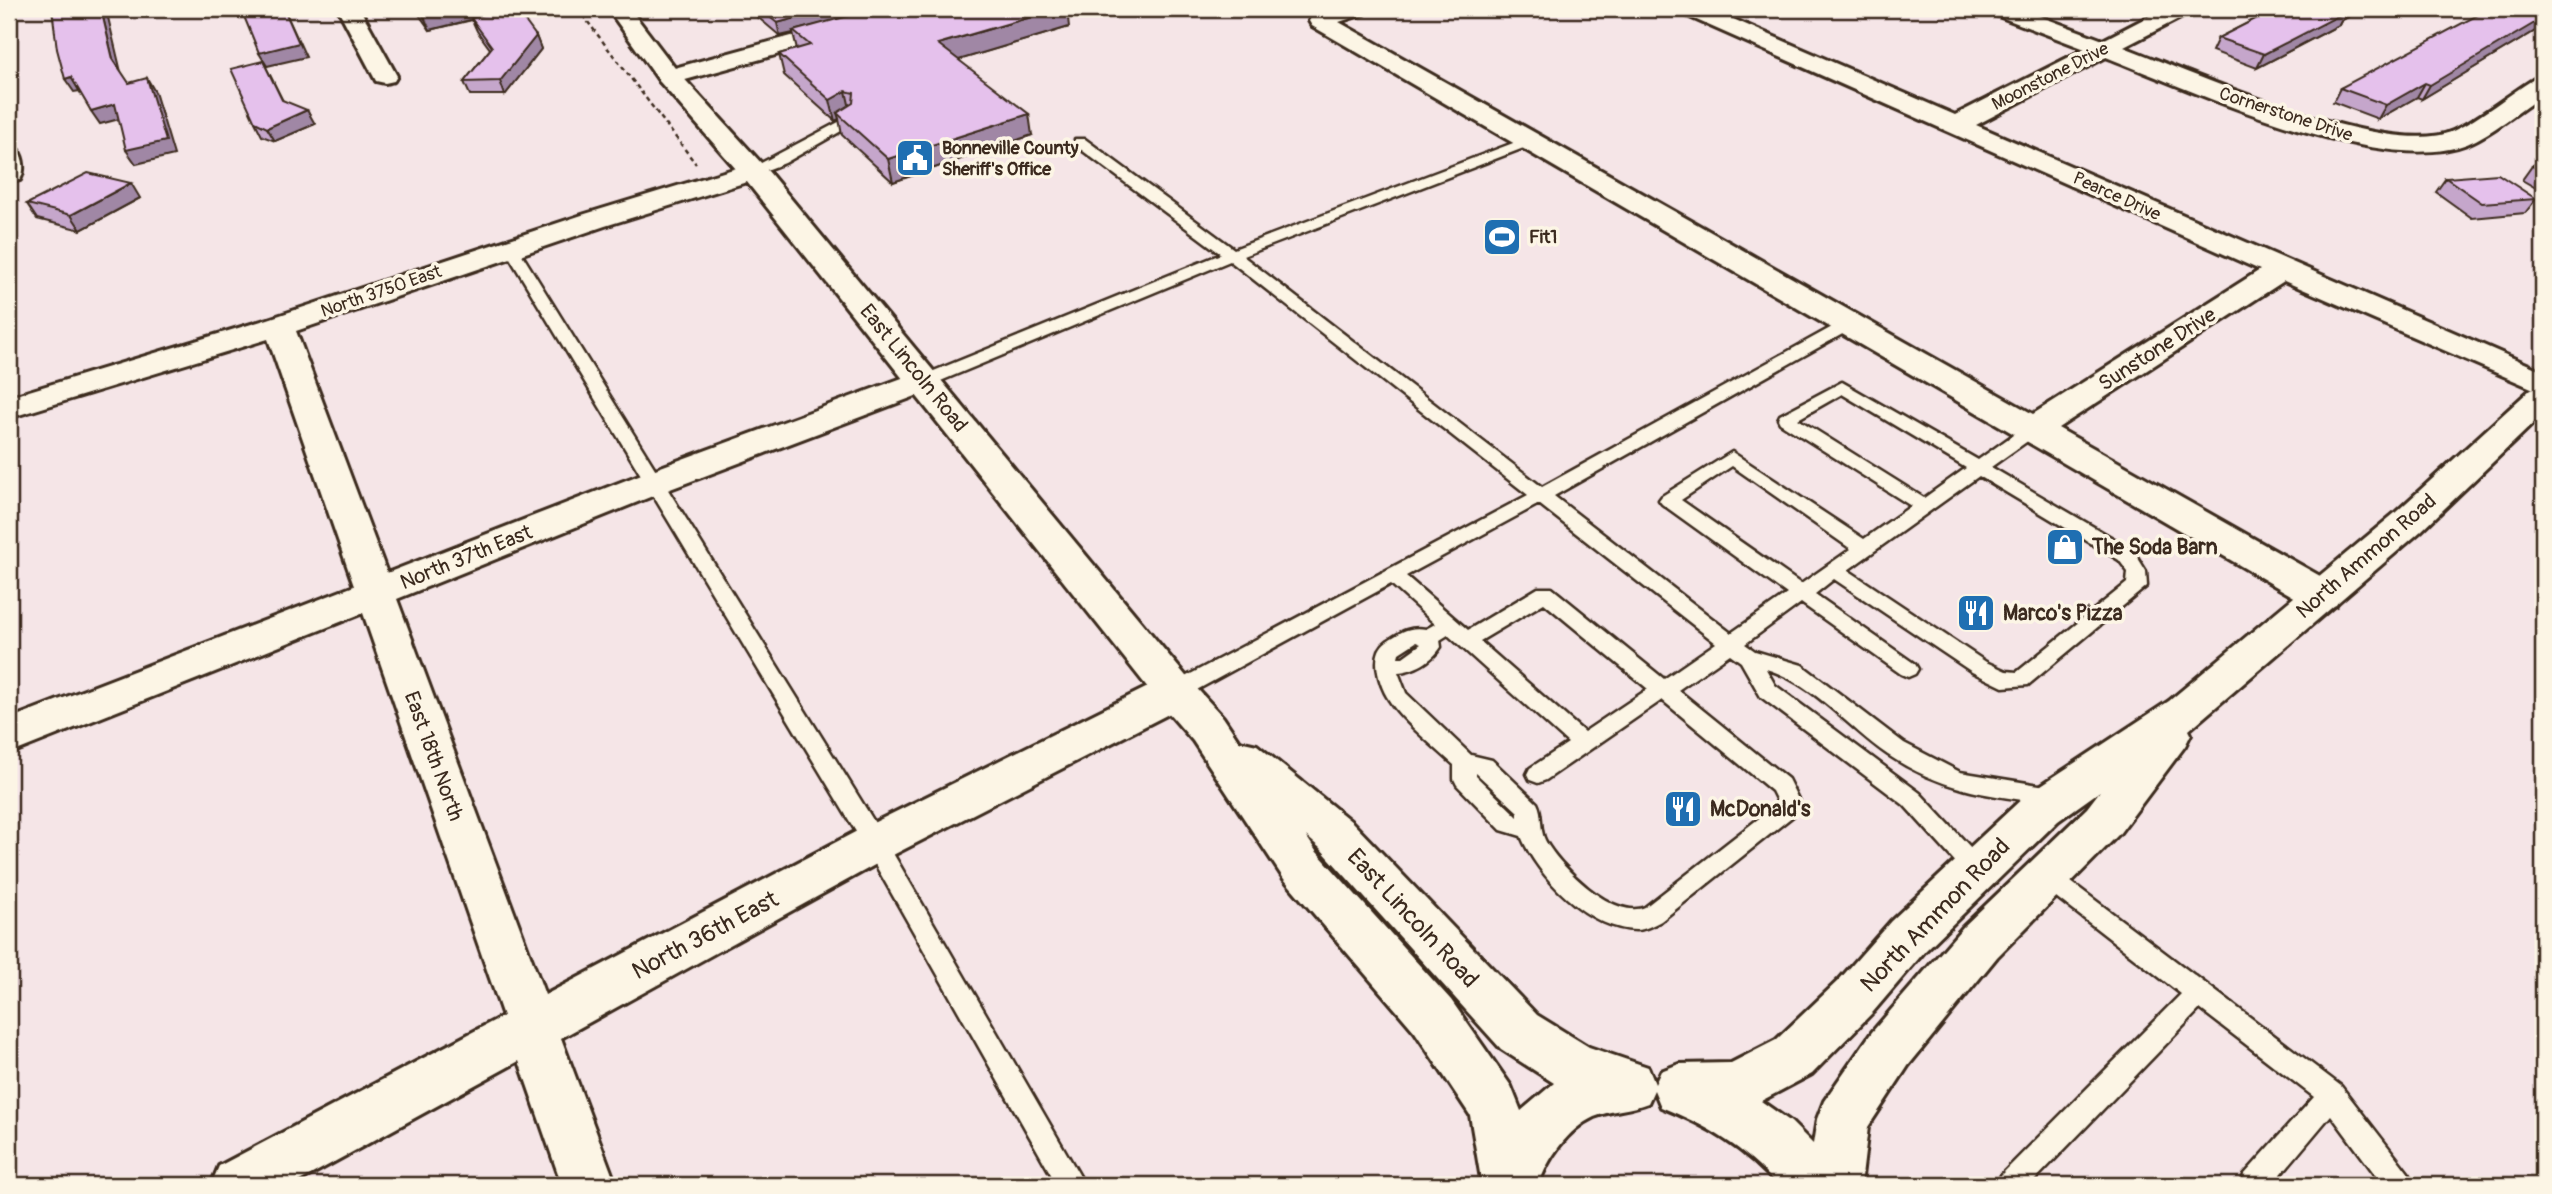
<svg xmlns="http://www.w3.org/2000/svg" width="2552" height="1194" viewBox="0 0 2552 1194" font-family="Pangolin,sans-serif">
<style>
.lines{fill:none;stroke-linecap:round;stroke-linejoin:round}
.service-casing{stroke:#3b2a1e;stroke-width:5}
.minor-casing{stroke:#3b2a1e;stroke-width:6}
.secondary-casing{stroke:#3b2a1e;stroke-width:6}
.path{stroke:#3b2a1e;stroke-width:2.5;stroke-dasharray:4.5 3.5;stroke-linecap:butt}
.service{fill:#fcf5e5;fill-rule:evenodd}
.minor{fill:#fcf5e5;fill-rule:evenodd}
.secondary{fill:#fcf5e5;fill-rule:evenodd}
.wall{fill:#c5a6cb;stroke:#3b2a1e;stroke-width:2}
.shaded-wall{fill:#a087a5;stroke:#3b2a1e;stroke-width:2}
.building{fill:#e5c1ec;stroke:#3b2a1e;stroke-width:2}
.labels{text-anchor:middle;stroke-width:7;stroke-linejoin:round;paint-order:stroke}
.far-street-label{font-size:18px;fill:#3b2a1e;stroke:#fcf5e5}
.far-poi-label{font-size:18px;font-weight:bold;fill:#3b2a1e;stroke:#fcf5e5;text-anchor:start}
.street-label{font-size:21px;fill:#3b2a1e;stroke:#fcf5e5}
.poi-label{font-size:21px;font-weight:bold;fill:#3b2a1e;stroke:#fcf5e5;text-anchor:start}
.near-street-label{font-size:24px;fill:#3b2a1e;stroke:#fcf5e5}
</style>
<rect width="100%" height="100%" fill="#f5e5e7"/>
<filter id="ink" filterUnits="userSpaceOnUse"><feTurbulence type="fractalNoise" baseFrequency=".0143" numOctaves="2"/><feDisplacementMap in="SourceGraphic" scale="14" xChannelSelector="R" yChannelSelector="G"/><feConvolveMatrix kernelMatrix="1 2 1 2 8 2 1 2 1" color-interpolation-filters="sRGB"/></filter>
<g filter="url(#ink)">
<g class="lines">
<defs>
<g id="service">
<path d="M852,115L857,116V122L785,163L753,175L746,171Z"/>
<path d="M1529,137L1534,138V144L1243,256L1542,487L1843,321H1855L1857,324L1855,327L1554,496L1731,633L1787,594L1662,504L1659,500L1662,496L1732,452L1864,539L1911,506L1780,423L1778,419L1780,415L1842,382L1978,460L2027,425H2039L2041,429L2039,433L1991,467L2133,550L2146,571L2147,586L2028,685L2003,687L1972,672L1834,579L1815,594L1915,664L1918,669L1915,674L1908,677L1901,674L1801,603L1745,644L1755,651L1802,665L1904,743L1960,772L2064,789L2067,795L2064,801L2056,804C1991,796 1944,792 1888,755C1847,727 1814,683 1766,669L1775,685L1920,793L1985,863L1988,870L1985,877L1977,880L1969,877L1904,805L1761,697L1741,662L1730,654L1678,690L1788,779L1799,801L1793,816L1661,921C1654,925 1644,930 1636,930C1588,929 1538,877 1521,836L1501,830L1457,785L1454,779V765C1436,748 1401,720 1389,700C1379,685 1369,653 1387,641C1401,632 1409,626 1426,629L1435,624L1391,584L1182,698L1175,700L1168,698L1165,692L1168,686L1528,495L1230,261L931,385L925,386L917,381L919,377L1221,254L1075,145V139H1085L1234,249ZM1842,394L1966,468L1924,498L1798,419ZM1732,466L1851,549L1801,584L1681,500ZM1979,476L2119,560L2128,572L2127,583L2017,672L2006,671L1986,662L1848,570ZM1539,504L1716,643L1664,679L1552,588H1538L1468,630L1406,576ZM1544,603L1648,689L1584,732L1480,641ZM1448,635L1568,743L1530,768L1527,774L1530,780L1538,783L1546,780L1662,700L1772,791L1777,801L1776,805L1645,907C1614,921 1558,865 1545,840C1539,828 1543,814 1537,803L1492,760L1471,755L1406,693L1398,672C1415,671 1432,661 1441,647L1440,640ZM1416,642L1421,644L1403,657H1398L1399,653ZM1476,773L1518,812V817L1476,776Z"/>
<path d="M511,244L518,248L883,836L1085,1185H1057L867,850L504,248Z"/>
<path d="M2046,866L2054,869L2341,1086L2410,1175L2413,1185H2383L2331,1115L2272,1185H2241L2244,1175L2314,1097L2200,1009L2030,1185H1998L2001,1175L2181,994L2038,883L2034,876L2038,869Z"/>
</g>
<g id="minor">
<path d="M338,9H360L397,76L394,81L385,83L376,81Z"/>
<path d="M890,9H926L923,14L678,82L669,84L660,82L657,77L660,72Z"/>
<path d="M1334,9H1367L1364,14L1339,22L2033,414L2260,270L1683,14L1680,9H1710L1955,115L2085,49L1993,14L1990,9H2021L2103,40L2163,9H2191L2188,14L2124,47C2192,73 2388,160 2453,131C2481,118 2508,95 2534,79L2543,77V95C2522,109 2490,135 2467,144C2381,178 2191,90 2106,57L1976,125L2543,371V393L2284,281L2058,428L2336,585L2341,595L2336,605L2322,609L2308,605L1312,26L1309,21L1312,16Z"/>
<path d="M9,148L18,150C24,159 25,171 20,180L10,182Z"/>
<path d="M753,163L763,165L767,171L763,177L605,226L296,331L387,573L639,475L913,374L925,371L937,374L941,381L937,388L665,491L397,599L545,995L859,830L1160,681L1175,676L1190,681L1196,692L1190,703L891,856L561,1038L616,1185H562L519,1061L292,1185H211L219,1166L503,1016L363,613L9,754V719L354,586L268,339L9,418V397L268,319L585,214Z"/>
</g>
<path id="secondary" d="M608,9H630L678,72L763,165L1190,681L1223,717L1239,741L1257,745L1352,822L1537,1015L1589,1047L1648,1067L1655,1084L1661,1071L1679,1064L1731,1063L1776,1040L1839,980L1891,921L2026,795L2169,701L2395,513L2531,389L2543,386V414L2421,531L2189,730L2191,734L2185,746L2119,834L1997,957L1908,1066L1868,1127L1861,1185H1777C1746,1148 1706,1125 1661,1107L1654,1090L1648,1103C1631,1110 1611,1110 1594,1117C1568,1129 1547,1159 1539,1185H1482L1470,1115L1415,1032L1284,879L1193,741L1160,703L743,177L660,82ZM2100,791L2087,808L1963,927L1872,1032L1824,1101L1817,1119L1813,1144L1791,1122L1761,1101L1812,1074L1873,1012L1925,951L2058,821ZM1306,836L1320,848L1501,1049L1554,1083L1521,1111L1511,1086L1451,1000L1316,851Z"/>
</defs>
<!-- service casing -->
<use href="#service" class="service-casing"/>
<!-- minor casing -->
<use href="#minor" class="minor-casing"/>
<!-- secondary casing -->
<use href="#secondary" class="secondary-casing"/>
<!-- path -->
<path class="path" d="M578,9L696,164"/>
<!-- service -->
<use href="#service" class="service"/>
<!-- minor -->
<use href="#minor" class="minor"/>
<!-- secondary -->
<use href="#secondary" class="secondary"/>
</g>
<!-- wall -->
<g class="wall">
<path d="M415,9H478L481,16L536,36L541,49L505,95H470L464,82L490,49L477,31L472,20L430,30Z"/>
<path d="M748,9H902L913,16L1069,27L958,60L1032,135L893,182L842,135L839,119L835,121L784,75L779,54L797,49L793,33L780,36Z"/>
<path d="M2074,9H2102L2090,14Z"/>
<path d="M2275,9H2362L2341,21L2339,25L2257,68L2212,51L2218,38Z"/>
<path d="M2543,9V23L2540,28L2422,99L2417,97L2378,119L2333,102L2340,88Z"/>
<path d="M263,61L283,101L315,124L275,141L262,136L255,122Z"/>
<path d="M2543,158V192L2522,180L2532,166Z"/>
<path d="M2446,178L2536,199L2525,213L2472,218L2436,192Z"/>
<path d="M140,198L81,230L37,219L27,204Z"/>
</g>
<!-- shaded-wall -->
<g class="shaded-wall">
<path d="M101,9H106L121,72L113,59Z"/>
<path d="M284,9L306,57L267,66L259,53Z"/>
<path d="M461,9H478L482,17L430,30L424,17Z"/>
<path d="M830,9H879L793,31V33L780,36L777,23Z"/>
<path d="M1058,9H1067L1069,27L942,65L938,44Z"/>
<path d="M2092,9H2102L2090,14Z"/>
<path d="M2347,9H2362L2341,21L2339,25L2257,68L2264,54Z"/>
<path d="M2543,14V23L2540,28L2422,99L2430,85Z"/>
<path d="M536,36L541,49L505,95L500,81Z"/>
<path d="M71,77L80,91L74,92L65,79Z"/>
<path d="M147,78L155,92L174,155L136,164L126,150Z"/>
<path d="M2425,83L2417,97L2378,119L2386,105Z"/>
<path d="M846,91L851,113H837L839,119L835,121L830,100Z"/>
<path d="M115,104L123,118L100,124L91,111Z"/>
<path d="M307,110L315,124L275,141L267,128Z"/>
<path d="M1029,114L1032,135L893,182L888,159Z"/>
<path d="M131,183L140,198L81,230L71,215Z"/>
</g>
<!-- building -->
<g class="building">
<path d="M52,9H101L113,59L129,83L147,78L166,141L126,150L115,104L91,111L71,77L65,79L57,49Z"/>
<path d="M241,9H284L299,43L259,53Z"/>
<path d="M418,9H461L424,17Z"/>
<path d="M510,9H516L536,36L500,81L464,82L492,47L471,18Z"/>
<path d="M760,9H830L777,23Z"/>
<path d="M874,9H902L913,16L939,9H1058L938,44L1029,114L888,159L837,113L853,103L854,93L846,91L830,100L779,54L810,45L793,31Z"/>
<path d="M2275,9H2347L2343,11L2346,12L2264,54L2218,38Z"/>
<path d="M2489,9H2543V18L2430,85L2425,83L2386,105L2340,88Z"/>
<path d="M263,61L282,100L307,110L267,128L255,122L231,69Z"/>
<path d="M2543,158V172L2532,166Z"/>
<path d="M88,173L131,183L71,215L27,204Z"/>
<path d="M2498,174L2536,199L2482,203L2446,178Z"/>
</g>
</g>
<!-- icons -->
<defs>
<symbol id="civic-square" viewBox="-11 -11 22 22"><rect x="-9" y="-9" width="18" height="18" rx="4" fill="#1f6fb2" stroke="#fcf5e5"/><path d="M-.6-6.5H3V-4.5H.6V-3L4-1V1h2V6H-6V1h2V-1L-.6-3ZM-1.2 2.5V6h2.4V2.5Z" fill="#fff"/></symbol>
<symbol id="stadium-square" viewBox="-11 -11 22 22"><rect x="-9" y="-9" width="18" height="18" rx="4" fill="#1f6fb2" stroke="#fcf5e5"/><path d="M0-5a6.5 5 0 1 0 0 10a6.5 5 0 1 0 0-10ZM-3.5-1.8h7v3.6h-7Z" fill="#fff"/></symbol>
<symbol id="shop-square" viewBox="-11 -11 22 22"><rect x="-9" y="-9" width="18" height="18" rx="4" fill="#1f6fb2" stroke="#fcf5e5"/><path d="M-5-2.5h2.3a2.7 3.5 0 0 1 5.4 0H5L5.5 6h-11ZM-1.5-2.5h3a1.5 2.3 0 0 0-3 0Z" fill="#fff"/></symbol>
<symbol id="restaurant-square" viewBox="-11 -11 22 22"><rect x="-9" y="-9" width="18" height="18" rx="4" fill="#1f6fb2" stroke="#fcf5e5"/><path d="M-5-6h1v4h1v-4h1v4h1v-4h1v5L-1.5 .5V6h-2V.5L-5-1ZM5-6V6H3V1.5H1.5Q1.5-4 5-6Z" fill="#fff"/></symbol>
</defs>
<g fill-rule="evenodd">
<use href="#civic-square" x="893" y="136" width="44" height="44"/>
<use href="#stadium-square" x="1480" y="215" width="44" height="44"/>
<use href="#shop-square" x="2043" y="525" width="44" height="44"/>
<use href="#restaurant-square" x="1954" y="591" width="44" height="44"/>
<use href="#restaurant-square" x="1661" y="787" width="44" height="44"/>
</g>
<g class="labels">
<!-- far-street labels -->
<g class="far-street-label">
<text transform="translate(2050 76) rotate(-27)" y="6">Moonstone Drive</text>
<text transform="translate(2286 114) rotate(18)" y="6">Cornerstone Drive</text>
<text transform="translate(2117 196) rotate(24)" y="6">Pearce Drive</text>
<text transform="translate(381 291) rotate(-19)" y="6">North 3750 East</text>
</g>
<!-- far-poi labels -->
<g class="far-poi-label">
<text x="942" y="154">Bonneville County<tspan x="942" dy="21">Sheriff's Office</tspan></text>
<text x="1529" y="243">Fit1</text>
</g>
<!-- street labels -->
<g class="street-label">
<text transform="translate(2157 349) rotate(-33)" y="7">Sunstone Drive</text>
<text transform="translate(914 368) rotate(51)" y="7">East Lincoln Road</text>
<text transform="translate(2366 556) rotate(-41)" y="7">North Ammon Road</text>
<text transform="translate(466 557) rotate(-22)" y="7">North 37th East</text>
<text transform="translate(434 756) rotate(70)" y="7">East 18th North</text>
</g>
<!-- poi labels -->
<g class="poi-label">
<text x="2092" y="554">The Soda Barn</text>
<text x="2003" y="620">Marco's Pizza</text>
<text x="1710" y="816">McDonald's</text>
</g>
<!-- near-street labels -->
<g class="near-street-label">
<text transform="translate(1935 915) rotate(-46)" y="8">North Ammon Road</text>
<text transform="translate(1413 918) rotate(47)" y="8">East Lincoln Road</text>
<text transform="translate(705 935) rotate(-28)" y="8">North 36th East</text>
</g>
</g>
<!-- margin -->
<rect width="2552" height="1194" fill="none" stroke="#fcf5e5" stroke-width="35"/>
<rect x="18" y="18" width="2517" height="1159" fill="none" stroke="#3b2a1e" stroke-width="2.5" filter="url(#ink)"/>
</svg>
